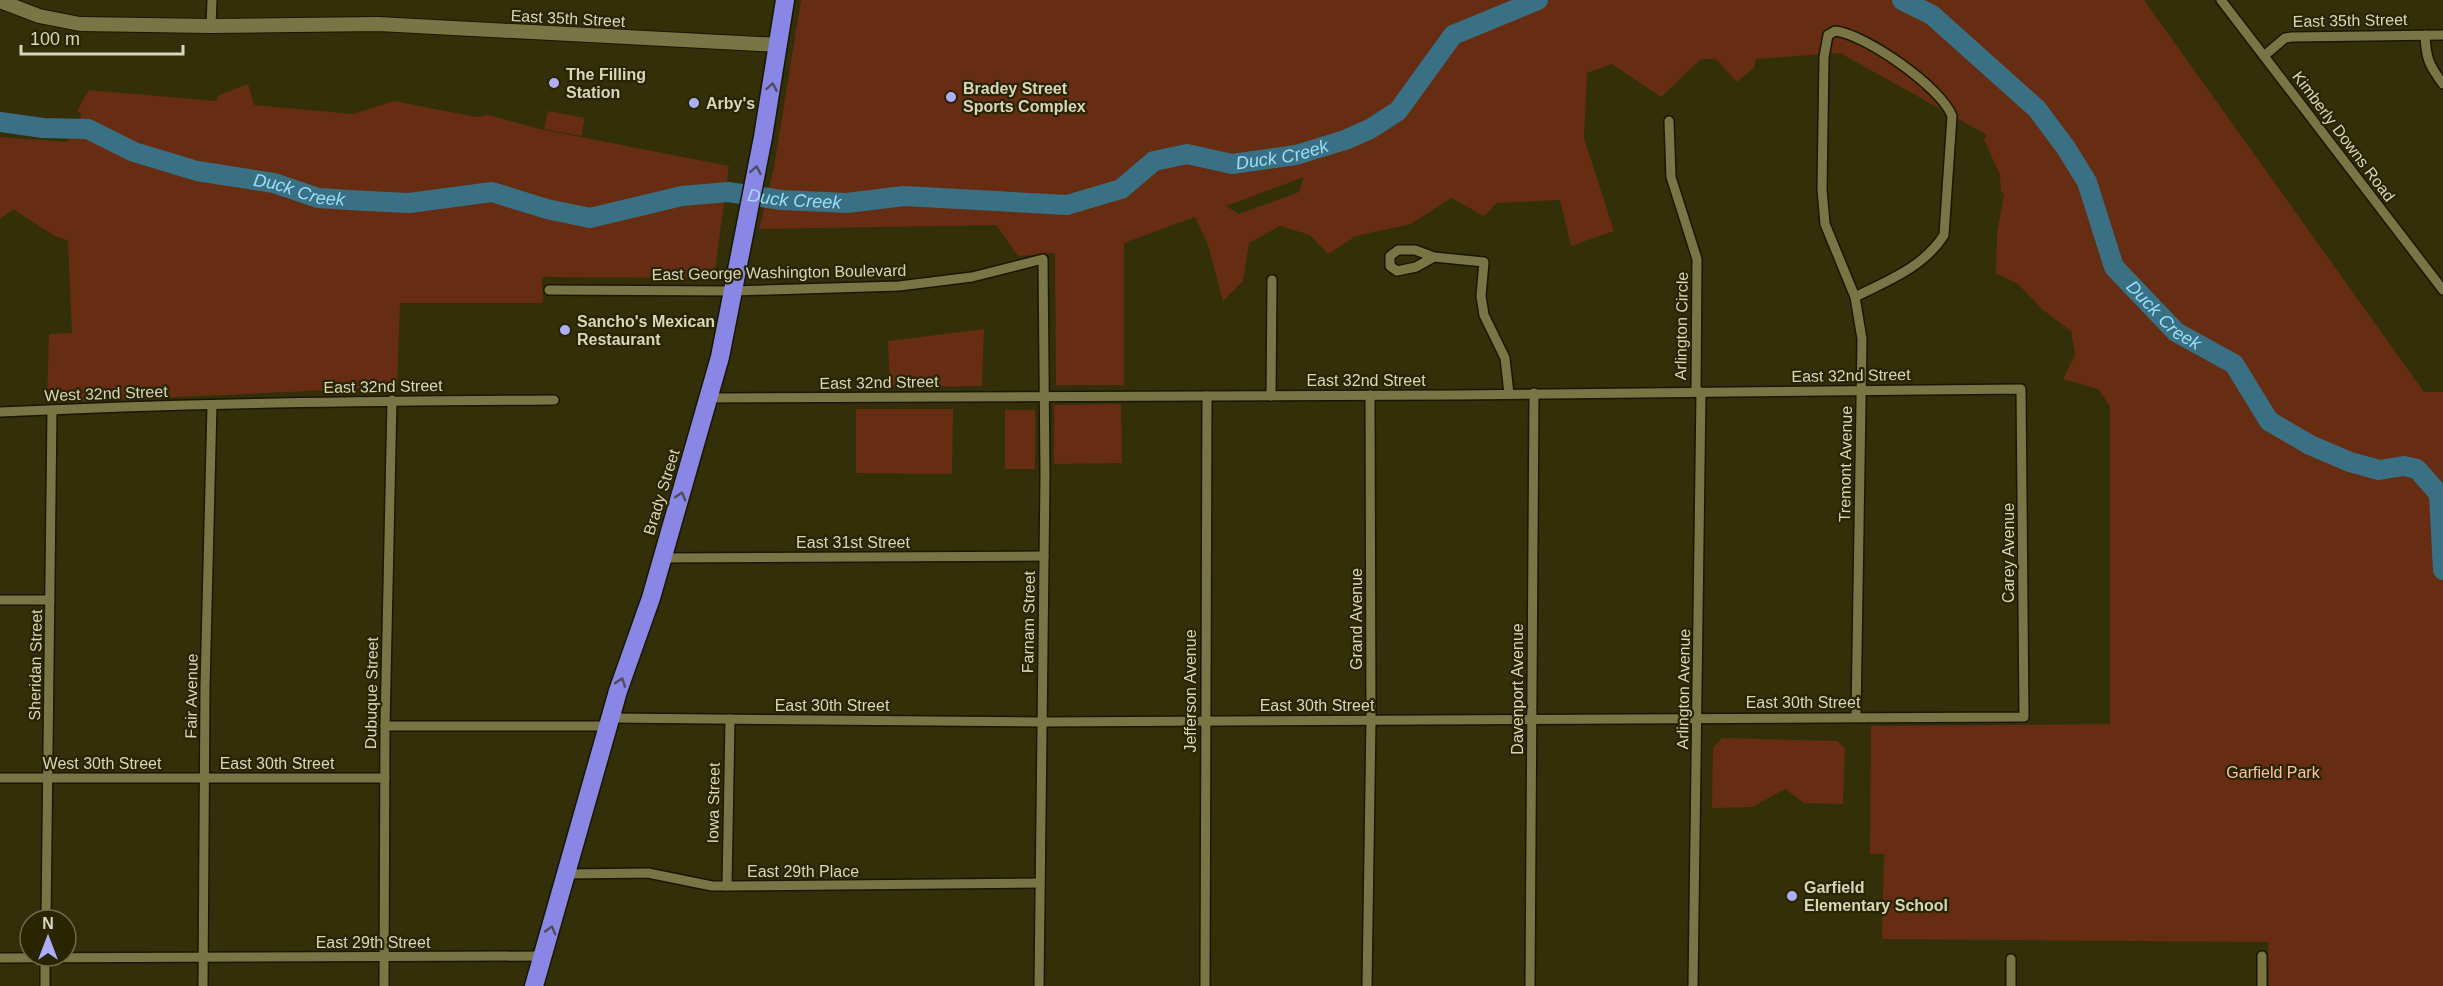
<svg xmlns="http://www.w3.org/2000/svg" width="2443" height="986" viewBox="0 0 2443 986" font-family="Arial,sans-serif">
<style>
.green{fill:#662d13;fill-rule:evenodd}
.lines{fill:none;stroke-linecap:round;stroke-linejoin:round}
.river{stroke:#3a7083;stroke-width:20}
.street-casing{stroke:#191700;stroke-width:12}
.secondary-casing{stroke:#191700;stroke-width:16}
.highway-casing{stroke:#191700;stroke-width:21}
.street{stroke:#7a7544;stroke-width:9}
.secondary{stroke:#7a7544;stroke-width:14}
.highway{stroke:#8a86e6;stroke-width:18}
.oneway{stroke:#504c5c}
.poi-dot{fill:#aeaefa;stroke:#292500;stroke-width:2}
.labels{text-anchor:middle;stroke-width:4.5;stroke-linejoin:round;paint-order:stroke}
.street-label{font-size:16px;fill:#d8d6bd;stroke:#292500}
.poi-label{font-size:16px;font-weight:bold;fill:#d8d6bd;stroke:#292500;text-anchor:start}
.park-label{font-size:16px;fill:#fdc2a9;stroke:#292500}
.water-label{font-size:18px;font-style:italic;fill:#9adff9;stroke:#292500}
</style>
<rect width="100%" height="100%" fill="#322f09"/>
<!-- green -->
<g class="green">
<path d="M801,0H2144L2424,392H2443V986H2269L2268,942L1882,939L1884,854H1870L1871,726L2110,724V406L2098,389L2063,379L2075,355L2071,331L2043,310L2018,284L1996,273L1997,233L2004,195L2001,191L2000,175L1984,140L1987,135L1840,53L1756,59L1754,68L1737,82L1716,59H1701L1661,97L1612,64L1587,73L1584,138L1614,231L1571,246L1560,200L1497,203L1484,216L1451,198L1411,224L1356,236L1328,254L1310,235L1280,226L1249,243L1243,281L1223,301L1208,245L1195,217L1124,243V385H1056L1055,253L1018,256L996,225L759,229L774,167ZM1304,177L1299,192L1239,214L1226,206Z"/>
<path d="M248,84L254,105L353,114L394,101L476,117L488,115L540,129L729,166L714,278L542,277L543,303H400L397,387L47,403L49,334L72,333L68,241L53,235L13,209L0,219V137L67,142L82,114L77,111L89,90L216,101L219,95Z"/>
<path d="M548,111L585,118L581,136L544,129Z"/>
<path d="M984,329L982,386L890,387L888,341Z"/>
<path d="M1121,404L1122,463L1054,464V405Z"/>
<path d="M856,409H953L952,474L856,473Z"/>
<rect x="1005" y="410" width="30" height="59"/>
<path d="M1722,738L1837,741L1845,748L1843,804L1804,803L1785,789L1752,807L1712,808L1713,748Z"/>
</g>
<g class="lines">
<!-- river -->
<g class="river">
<path id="s1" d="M1902,0L1932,15L2037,109L2066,148L2087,182L2114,267L2176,332L2234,364L2269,421L2310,445L2350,462L2379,470L2404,466L2417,469L2439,494L2443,570"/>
<path id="s2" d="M0,122L43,128L88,129L134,152L197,171L274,183L318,198L366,201L409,203L492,192L547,209L590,218L682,196L728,192L782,200L847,203L904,196L1067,205L1121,189L1154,161L1187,154L1232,164L1296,155L1345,140L1370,129L1398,111L1453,35L1538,0"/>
</g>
<defs>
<g id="street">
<path d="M2221,0L2443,290"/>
<path d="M211,26L212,0"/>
<path d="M2425,35C2426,59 2429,65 2443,84"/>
<path d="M2264,56L2285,38L2292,37L2443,35"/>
<path d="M1669,121L1671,177L1697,259L1696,392"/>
<path d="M1434,257L1416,267L1397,271L1390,266V256L1398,250H1415L1434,257L1484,262L1481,296L1484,315L1505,358L1509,394"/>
<path d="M549,290L733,291L899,286L972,277L1043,259L1045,476L1039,986"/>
<path d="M1855,297C1887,281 1924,267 1944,235L1952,116C1941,87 1865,34 1835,31L1828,35L1824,57L1822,189L1825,224L1855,297L1862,339L1856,716"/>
<path d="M1271,396L1272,280"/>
<path d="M0,412C184,403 369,401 554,400"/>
<path d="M662,558L1044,556"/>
<path d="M0,600H50"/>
<path d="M610,718L1042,722L2024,717L2021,389L1456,395L710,398"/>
<path d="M385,726H608"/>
<path d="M0,778H385"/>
<path d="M567,874L648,873L712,886H727L1040,883"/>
<path d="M727,886L730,719"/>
<path d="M46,920L52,410"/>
<path d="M2262,956V986"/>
<path d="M0,958L543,956"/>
<path d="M45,986V956"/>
<path d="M203,986L205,687L212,405"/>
<path d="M384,986L385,726L392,400"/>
<path d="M1205,986L1207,396"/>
<path d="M1367,986L1371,719L1370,395"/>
<path d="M1530,986L1534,393"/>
<path d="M1693,986L1701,392"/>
<path d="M2011,986V959"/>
</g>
<path id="secondary" d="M0,1L39,16L80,24L211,26L378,24L779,45"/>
<path id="highway" d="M534,986L618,691L651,598L720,357L763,137L785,0"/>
</defs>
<!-- street casing -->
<use href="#street" class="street-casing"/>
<!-- secondary casing -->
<use href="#secondary" class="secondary-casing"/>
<!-- highway casing -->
<use href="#highway" class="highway-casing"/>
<!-- street -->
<use href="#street" class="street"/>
<!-- secondary -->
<use href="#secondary" class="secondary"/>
<!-- highway -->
<use href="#highway" class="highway"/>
</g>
<!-- one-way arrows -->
<defs><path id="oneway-chevron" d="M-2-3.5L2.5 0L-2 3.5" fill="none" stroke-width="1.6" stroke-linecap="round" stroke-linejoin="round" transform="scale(1.5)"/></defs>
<g class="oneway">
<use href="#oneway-chevron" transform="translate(772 87) rotate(-80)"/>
<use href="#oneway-chevron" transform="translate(756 170) rotate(-79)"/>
<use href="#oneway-chevron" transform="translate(681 496) rotate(-73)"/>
<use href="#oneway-chevron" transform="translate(621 682) rotate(-71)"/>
<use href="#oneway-chevron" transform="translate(551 930) rotate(-74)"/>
</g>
<!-- markers -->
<g class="poi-dot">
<circle cx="554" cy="83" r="6"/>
<circle cx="951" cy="97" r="6"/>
<circle cx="694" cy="103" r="6"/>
<circle cx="565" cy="330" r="6"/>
<circle cx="1792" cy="896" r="6"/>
</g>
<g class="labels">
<!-- street labels -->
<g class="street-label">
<text transform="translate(568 18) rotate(3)" y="6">East 35th Street</text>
<text transform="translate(2350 20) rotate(-1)" y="6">East 35th Street</text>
<text transform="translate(2344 136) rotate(53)" y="6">Kimberly Downs Road</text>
<text transform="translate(779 272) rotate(-1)" y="6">East George Washington Boulevard</text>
<text transform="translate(1681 326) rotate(-89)" y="6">Arlington Circle</text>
<text transform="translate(1851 375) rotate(-1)" y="6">East 32nd Street</text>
<text x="1366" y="386">East 32nd Street</text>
<text transform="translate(879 382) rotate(-1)" y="6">East 32nd Street</text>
<text transform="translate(383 386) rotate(-1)" y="6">East 32nd Street</text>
<text transform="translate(106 393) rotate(-2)" y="6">West 32nd Street</text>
<text transform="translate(1845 464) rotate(-89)" y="6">Tremont Avenue</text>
<text transform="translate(661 492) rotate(-73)" y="6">Brady Street</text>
<text x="853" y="548">East 31st Street</text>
<text transform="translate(2008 553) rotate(-90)" y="6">Carey Avenue</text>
<text transform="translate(1356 619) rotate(-90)" y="6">Grand Avenue</text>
<text transform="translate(1028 622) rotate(-89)" y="6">Farnam Street</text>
<text transform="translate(35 665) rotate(-89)" y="6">Sheridan Street</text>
<text transform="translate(1517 689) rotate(-90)" y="6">Davenport Avenue</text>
<text transform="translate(1683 689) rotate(-89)" y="6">Arlington Avenue</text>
<text transform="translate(1190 691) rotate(-90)" y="6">Jefferson Avenue</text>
<text transform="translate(371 693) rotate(-89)" y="6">Dubuque Street</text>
<text transform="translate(191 696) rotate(-89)" y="6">Fair Avenue</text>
<text x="1803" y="708">East 30th Street</text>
<text x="832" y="711">East 30th Street</text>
<text x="1317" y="711">East 30th Street</text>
<text x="102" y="769">West 30th Street</text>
<text x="277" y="769">East 30th Street</text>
<text transform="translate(713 803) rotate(-89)" y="6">Iowa Street</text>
<text x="803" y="877">East 29th Place</text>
<text x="373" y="948">East 29th Street</text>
</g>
<!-- poi labels -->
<g class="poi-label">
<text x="566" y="80">The Filling<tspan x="566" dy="18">Station</tspan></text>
<text x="963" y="94">Bradey Street<tspan x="963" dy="18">Sports Complex</tspan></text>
<text x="706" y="109">Arby's</text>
<text x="577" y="327">Sancho's Mexican<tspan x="577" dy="18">Restaurant</tspan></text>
<text x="1804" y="893">Garfield<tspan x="1804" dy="18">Elementary School</tspan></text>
</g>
<!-- park labels -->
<g class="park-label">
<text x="2273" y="778">Garfield Park</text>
</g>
<!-- water labels -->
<g class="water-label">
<text dy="6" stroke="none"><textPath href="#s2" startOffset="1318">Duck Creek</textPath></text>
<text dy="6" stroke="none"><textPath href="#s2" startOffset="310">Duck Creek</textPath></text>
<text dy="6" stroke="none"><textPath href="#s2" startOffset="814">Duck Creek</textPath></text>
<text dy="6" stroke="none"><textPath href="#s1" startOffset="422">Duck Creek</textPath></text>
</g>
</g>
<!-- north arrow -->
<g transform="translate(48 938)"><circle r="28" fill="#292500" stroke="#6f6c4c" stroke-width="1.5"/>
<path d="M0-4.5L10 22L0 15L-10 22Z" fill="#aeaefa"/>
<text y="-9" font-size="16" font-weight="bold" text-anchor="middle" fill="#d8d6bd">N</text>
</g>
<!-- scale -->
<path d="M21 45v9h162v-9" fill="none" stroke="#d8d6bd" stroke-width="3"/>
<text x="30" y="45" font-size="18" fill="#d8d6bd" stroke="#292500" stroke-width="4.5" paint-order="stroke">100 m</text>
</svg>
